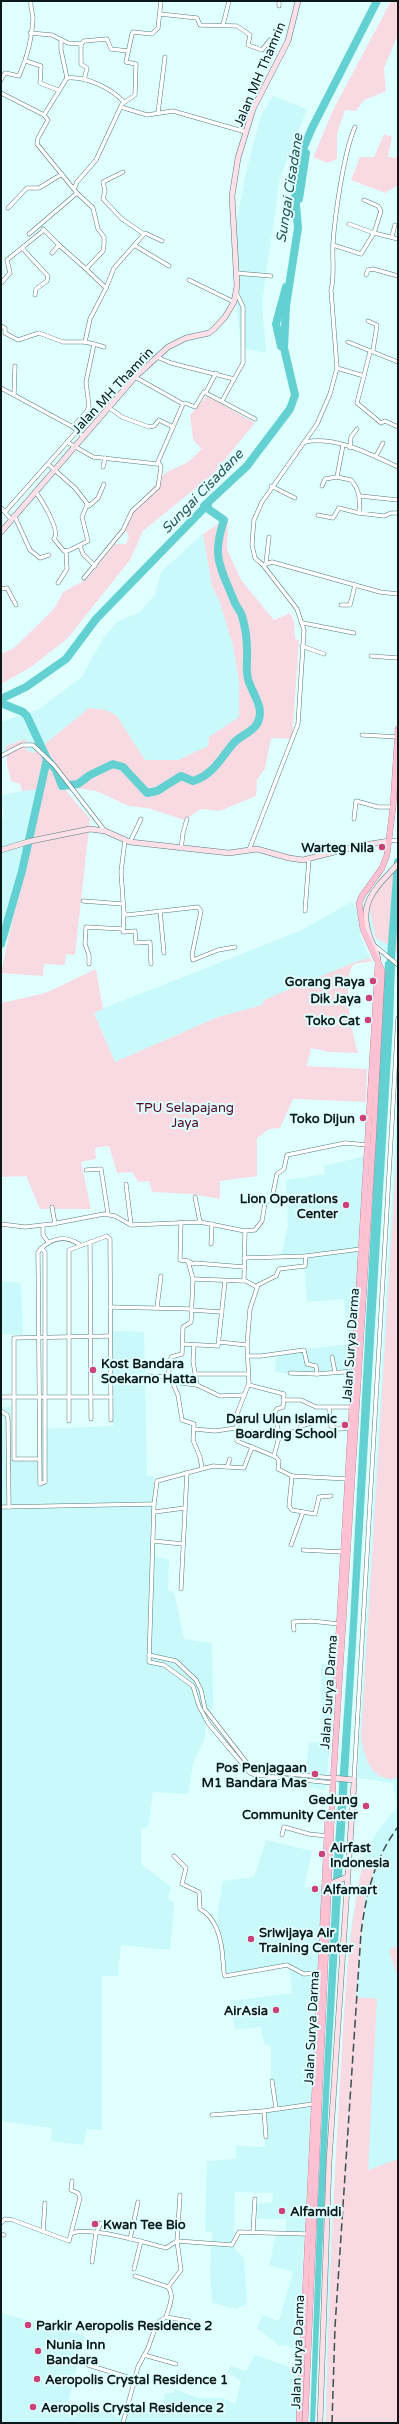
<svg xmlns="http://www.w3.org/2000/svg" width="399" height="2424" viewBox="0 0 399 2424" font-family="'Varela Round',sans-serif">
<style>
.built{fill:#c9f9fa}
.green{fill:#f8dbe2}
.water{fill:#63d0d2}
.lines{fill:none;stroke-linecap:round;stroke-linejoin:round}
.river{stroke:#63d0d2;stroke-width:8}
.street-casing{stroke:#587a7b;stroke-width:4.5}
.secondary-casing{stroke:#587a7b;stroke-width:6}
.primary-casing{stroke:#a66c7f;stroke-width:6}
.street{stroke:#fff;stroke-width:3.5}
.secondary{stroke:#fee0e9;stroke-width:5}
.primary{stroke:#fcc1d3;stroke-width:5.5}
.rail{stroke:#3c4e4f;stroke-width:1.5;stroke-dasharray:8 4;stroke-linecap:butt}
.poi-dot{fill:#cc4177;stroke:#e0ffff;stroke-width:1.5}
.labels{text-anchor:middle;stroke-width:4;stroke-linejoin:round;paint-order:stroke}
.street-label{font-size:13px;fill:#0b191a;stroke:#e0ffff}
.poi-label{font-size:13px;font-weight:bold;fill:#0b191a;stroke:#e0ffff;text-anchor:end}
.park-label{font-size:13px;fill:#4f0827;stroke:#e0ffff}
.water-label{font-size:14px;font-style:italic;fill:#275657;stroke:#e0ffff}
</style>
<rect width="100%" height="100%" fill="#e0ffff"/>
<!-- built -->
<g class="built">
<path d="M273,96L307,109L280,178L262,303L266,353L241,348L235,290V229L247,168L261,116Z"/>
<path d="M203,534L212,586L219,600L233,645L239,682V717L209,737L208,746L178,760H145L116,715L105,710L89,708L34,753L26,750V739L1,757V722L39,709L82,677L102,640L117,622L140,612L155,595L161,572Z"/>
<path d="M41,788L9,938L1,939V819L4,817L1,795Z"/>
<path d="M398,868V961L379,945L372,931L359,933L370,958L264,1000L262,1005L218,1017L115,1062L94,1012L302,930L353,901L354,908L368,907L374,893Z"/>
<path d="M398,1097V2423H325L328,2280L349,1938L363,1860L375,1835L397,1807L393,1783L357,1778Z"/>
<path d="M365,1156L351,1375H306L275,1372L276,1353L349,1344L344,1299L307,1302L304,1256H281L288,1226L286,1180L325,1174L324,1166Z"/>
<path d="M1,1281L21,1283L23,1335L1,1334Z"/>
<path d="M111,1331L144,1332L147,1475L154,1477L155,1556L169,1560L168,1590L174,1592L184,1639L212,1643L213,1707L205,1719V1738L193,1763L188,1794L153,1792L148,1827L141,1829V1864L171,1887L168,1899L174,1903V1908L170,1950L121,1945L118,1976H102V2130L87,2129L83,2145L51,2141L52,2128L1,2121V1407H11V1460L37,1459L38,1429L113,1426Z"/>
<path d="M321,1664H334L331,1736L325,1790L303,1786L309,1743L322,1742Z"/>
<path d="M266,1840L312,1851L304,1887L323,1886L298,2352L286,2345L280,2346L257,2328L263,2315L279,2321L293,2272L269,2265L276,2235H286V2219H257V2204L272,2202L273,2193L235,2192L234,2248L244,2258L247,2304L236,2309L212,2303L210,2268L212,2232L205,2231L207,2161L236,2159V2146L265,2147V2112L275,2110L271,2082V2046L264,2044L261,2027L235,2029L230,2001L292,1993L289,1966L225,1977L224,1947L219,1936L217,1916L223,1881L254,1877Z"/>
<path d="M1,2313L85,2336L68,2403L122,2417L128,2401L162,2410L165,2393H173L175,2389L198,2398H223L235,2404L241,2382L228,2372L231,2366L246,2371L255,2355L298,2370L296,2423H1Z"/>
</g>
<!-- green -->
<g class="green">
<path d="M391,1H398V35L384,68L386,91L364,100L356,111L345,110L337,134V159L327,163L313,157L334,108Z"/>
<path d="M384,134L392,137L388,157L398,158V185L385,193L351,180L360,157H374Z"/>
<path d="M207,396L255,423L213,474L143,531L130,560L67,639L31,667L1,684V654L14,648L54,609L63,592L87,579L115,544H126L129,536L124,528L138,504L165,473L188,462L202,449L193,440L190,415Z"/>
<path d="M228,517L227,549L241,580L274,620L290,613L294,622L295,639L299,640L292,739L271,738L265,769L257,780L256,796L220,811L201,809L184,820L147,808L129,806L96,791L62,786L90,819L75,955L66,954L65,965L44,964L43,976L1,973L41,789L22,791L20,784L11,781L7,764L6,746L26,739V750L34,753L89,708L105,710L116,715L145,760H178L208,746L209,737L239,717V682L233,645L219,600L212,586L203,534Z"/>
<path d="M398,868V954L393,947L376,938L369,907L374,893Z"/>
<path d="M370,958L373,961L354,964C341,980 352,1033 358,1053L329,1052L311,1048L307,1066L367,1069L366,1102L293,1099L280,1128L269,1129L257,1138V1176L220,1181V1199L191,1194L152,1192L149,1181L138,1182L132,1172L117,1173L109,1146L95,1148L96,1159L81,1162L91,1209H40L26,1176L1,1177V1003L45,993L96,969L103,1009L94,1013L115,1062L218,1017L262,1005L264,1000L355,962Z"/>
<path d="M398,1132V1778C371,1783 365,1758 361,1738Z"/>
<path d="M363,1862L375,1867L365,1898L356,1997L377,1999L368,2170L398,2159V2423H326C328,2315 333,2207 339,2100C344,2020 346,1940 363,1862Z"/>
<path d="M396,1946L398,1950V1977L389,1951Z"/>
</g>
<!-- water -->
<path class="water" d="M390,961L395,965L393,1023L329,2095L315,2423H310L317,2220L334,1861L350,1623L385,962Z"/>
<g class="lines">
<!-- river -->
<g class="river">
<path d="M299,199L306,153"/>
<path d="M281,346L276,324L286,287"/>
<path d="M1,699L26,687L66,659L96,619L208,504"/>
<path d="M1,703L23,712L27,716L47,759L56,770L62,786L78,784L90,775L113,764L123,767L147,793L157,791L181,776L193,781C212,775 220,760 232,745C238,736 252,733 257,724C266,708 252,694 248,679C245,666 248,661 247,649C247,639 245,626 242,616C241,611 237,608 235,603C221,568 211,558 224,520L204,506L247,466L290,409L295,395L284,348L286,306L298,228L294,181L300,156L312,128L377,1"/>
<path d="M1,944L22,871L47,759"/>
<path d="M390,971L398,862"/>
</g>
<defs>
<g id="street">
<path d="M279,1V6"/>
<path d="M160,14L197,18L200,25L237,26L250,35L248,45L262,50L270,40"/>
<path d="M223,25L229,1"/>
<path d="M30,33L52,35L68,43L81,44L84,41L107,39L111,49L128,51"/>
<path d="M61,40V50L67,78C86,76 111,88 124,102"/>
<path d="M81,44V64L87,68L84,80"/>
<path d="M26,61L41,66L40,83L58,90"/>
<path d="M1,80L5,73L19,76C27,58 32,39 33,19C33,13 30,8 31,1"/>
<path d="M1,93L44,115L48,120L38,138L37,144L77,193L93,208L98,229L104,237V245L103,251L86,269L106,288L90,319L85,342L94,344L86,382L89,406L87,411L73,427"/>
<path d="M121,107L147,115L173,111L246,132"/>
<path d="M158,113L165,57"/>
<path d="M44,115L67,78"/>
<path d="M123,172L103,182L105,191L103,199L122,219L144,234"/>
<path d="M74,189L77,182L96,160L122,104L135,95L136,64L126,62L132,34L133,32L152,34L158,28L161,1"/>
<path d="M364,200L378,206L381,211L374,233L398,239"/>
<path d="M8,208L27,188H39L62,174"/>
<path d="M43,229L59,245"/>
<path d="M29,234L77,193"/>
<path d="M392,236L395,225"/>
<path d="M134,245L169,266"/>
<path d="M333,245L361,254L374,233L349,224"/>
<path d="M22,248L48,276L47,281L36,289L35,295"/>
<path d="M52,253L59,245L86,269"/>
<path d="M236,273L271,276"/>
<path d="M366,275L368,270L373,269L398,276"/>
<path d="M189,280L234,302"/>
<path d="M1,283L10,273L7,260L44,230"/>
<path d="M106,288L114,268L145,233L162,241"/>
<path d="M368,321L377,325L373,350"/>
<path d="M1,326L5,328V333L18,340L39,333L63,342H85"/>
<path d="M348,342L398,362"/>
<path d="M94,344L104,347"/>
<path d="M370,352L357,403L381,423L385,421L398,427"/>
<path d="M157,357L171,363L234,379L222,401"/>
<path d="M337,368L364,376"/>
<path d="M135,377L183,404L185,403L195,407L204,392L255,419"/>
<path d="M234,379L243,363V307L236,292"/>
<path d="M1,388L73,427L83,436"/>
<path d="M206,392L216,373"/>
<path d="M14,395L15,366"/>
<path d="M108,407L122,417L149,427L154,426L159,420L173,427"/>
<path d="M67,442L93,457L157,464L183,404"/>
<path d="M305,442C336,436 370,454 398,467"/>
<path d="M350,448L351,437L357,429"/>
<path d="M376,456L383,443"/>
<path d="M48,464L75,488L89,506L98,498L104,484"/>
<path d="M103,467L105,458"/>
<path d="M337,477L351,480C360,490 360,500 359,513L384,516L391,513H398"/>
<path d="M271,486L295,498"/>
<path d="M322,486L325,479L337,477L343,445"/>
<path d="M36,492C42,501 61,531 54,539L64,551L70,550L88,541L82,517L87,505"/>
<path d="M360,496L398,500"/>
<path d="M1,508L11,519"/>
<path d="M5,512L77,431"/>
<path d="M14,515L30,550L40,558L49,555"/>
<path d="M318,515L333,518L339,508L359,513"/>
<path d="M80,546L83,554L95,566"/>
<path d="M266,563L269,537"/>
<path d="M263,565L272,562L380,592L398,594"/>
<path d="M84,578L123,530L132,511L158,487L161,467L159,463"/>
<path d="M58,583L67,569L66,551"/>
<path d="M1,589L7,588L16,605"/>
<path d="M341,605H350L355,585"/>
<path d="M303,623L354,633"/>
<path d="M302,646L324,654"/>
<path d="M371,656L398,658"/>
<path d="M362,735L398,737"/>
<path d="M1,756L22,745H33L54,765L105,831"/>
<path d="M354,819L356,801L378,807H393"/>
<path d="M125,840L121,872L124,913L127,915L198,907L201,911L192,955L193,960L218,950L235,947"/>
<path d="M389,841L398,840"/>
<path d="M130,842L141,819"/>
<path d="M181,849L183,833L187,819"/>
<path d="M249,850L298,724L304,630L297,609L263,565L255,558L252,545L253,531L254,520L262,502L317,424L330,394L337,368L331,290C335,275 332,259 333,243C335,215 344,151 355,127"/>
<path d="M83,901L123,904"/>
<path d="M160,911L164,953"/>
<path d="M305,911L309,859"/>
<path d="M124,913L123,932L135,931L136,943L150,942L151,964"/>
<path d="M375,946L398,965"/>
<path d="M89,964V955L85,944L86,927L123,929"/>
<path d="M86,1170L101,1169L108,1214"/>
<path d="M126,1184L131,1225"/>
<path d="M195,1197L200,1222"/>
<path d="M52,1207L55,1224"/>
<path d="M181,1222L180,1260L188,1261"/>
<path d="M1,1224L25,1227L52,1224L104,1214L115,1216L131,1225L200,1222L245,1231L255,1230L262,1221L265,1203L272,1198L277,1174L284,1169L287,1155L345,1143L368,1145"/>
<path d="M43,1225V1235L48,1242"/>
<path d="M245,1231L244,1280L257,1287"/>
<path d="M90,1242L91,1419"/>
<path d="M211,1244L212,1224"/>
<path d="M41,1248L45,1252V1482L40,1484L38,1252C49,1239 63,1234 79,1244"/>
<path d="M244,1258L306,1256L361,1249"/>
<path d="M244,1267L195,1263L193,1264L188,1261L193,1279L191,1322L183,1327L182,1354L171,1357L168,1377L173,1382L197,1385L220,1396L244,1395"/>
<path d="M193,1279L244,1281"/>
<path d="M110,1307L191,1309"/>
<path d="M157,1307L161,1276"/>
<path d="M191,1310L222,1312"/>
<path d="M219,1342L247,1345"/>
<path d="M183,1344L218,1346L225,1281"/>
<path d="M194,1345L193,1361L197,1385"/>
<path d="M247,1356H261L304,1350L307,1364L316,1366L317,1374"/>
<path d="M332,1357L335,1372"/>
<path d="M290,1373L317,1374L356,1371"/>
<path d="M196,1374H248"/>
<path d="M148,1376L168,1377"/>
<path d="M172,1381L178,1395L182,1420L194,1424L193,1440L200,1457L202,1468"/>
<path d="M249,1385L284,1394L283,1407L277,1409L275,1412L279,1437L274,1456"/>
<path d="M1,1397H111"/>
<path d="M283,1400H301L316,1407H352"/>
<path d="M329,1408L331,1426L339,1429L351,1428"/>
<path d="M1,1411L7,1415L8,1419L9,1507"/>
<path d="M69,1421V1250L107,1236L110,1239L111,1420"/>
<path d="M194,1429L215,1431L236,1428"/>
<path d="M279,1437L292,1435V1432L300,1430L301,1426L329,1418"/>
<path d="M252,1447L244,1468L213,1466L157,1481L154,1504L149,1662L164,1665L193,1686L199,1706L208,1723L250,1773L255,1775L333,1783"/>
<path d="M39,1459H14V1338L110,1336"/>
<path d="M227,1467L230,1459"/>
<path d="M292,1476L348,1479"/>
<path d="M1,1507L154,1504"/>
<path d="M154,1512L185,1508"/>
<path d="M303,1512L315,1514L319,1497L331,1496"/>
<path d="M153,1541L183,1544"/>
<path d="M291,1545L303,1512L292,1510L289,1506L292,1476L278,1469L279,1461L276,1457L237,1441V1414L249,1383L247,1345L250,1309L258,1285L276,1276L279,1269L305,1266L306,1256"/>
<path d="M303,1550L343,1552"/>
<path d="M181,1589L187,1472"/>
<path d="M294,1630L293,1622L311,1621L339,1624"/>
<path d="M149,1655L176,1661L196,1680L201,1690L205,1709L250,1767L257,1771L333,1778"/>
<path d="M354,1780L398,1018"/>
<path d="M282,1835L284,1827L309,1834L327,1836"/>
<path d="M174,1856L186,1868L182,1884L199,1892L200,1909C217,1918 222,1942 223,1961C224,1966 223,1972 225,1976L287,1965L304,1974L319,1973"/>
<path d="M272,2081L276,2108"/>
<path d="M212,2115L264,2111"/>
<path d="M266,2137L264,2111L313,2104"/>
<path d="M1,2223L5,2219L13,2220L69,2241L80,2198L78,2193L71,2190L72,2181"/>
<path d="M43,2232L45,2203"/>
<path d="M253,2232L255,2199"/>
<path d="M72,2233C93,2227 144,2242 166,2248L177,2241"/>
<path d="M1,2234L4,2235"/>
<path d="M130,2239L138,2202"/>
<path d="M177,2241L232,2245L239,2232L307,2234"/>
<path d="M92,2262L96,2233L101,2223"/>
<path d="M134,2269L141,2241"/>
<path d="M135,2276L168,2287C175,2295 169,2307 166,2317"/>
<path d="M168,2287L181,2270L177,2241L180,2195"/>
<path d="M144,2355L176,2364"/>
<path d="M88,2365L134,2379"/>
<path d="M123,2423L138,2367L148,2348L157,2323L166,2317L189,2321"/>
</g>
<g id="secondary">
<path d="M1,532L135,377L168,347L186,338L209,333L214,329L225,317L234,302L237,286L232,196L238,158L253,109L288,41L298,1"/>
<path d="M1,850L31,841L90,829L105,831L130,842L229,853L257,849L289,858L303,860L358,846L389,841"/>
<path d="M378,963C379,954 373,946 370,937C357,902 376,888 398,864"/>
<path d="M330,1884L347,1877"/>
<path d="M320,2423L329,2162L354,1782V1780L333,1778"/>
</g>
<g id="primary">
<path d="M336,1680L378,964"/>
<path d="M299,2423L328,1816"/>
<path d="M305,2423L333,1783L373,1142L382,971L363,929L359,903L362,896L382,868L387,855L393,807L398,729"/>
</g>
</defs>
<!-- street casing -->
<use href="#street" class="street-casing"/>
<!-- secondary casing -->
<use href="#secondary" class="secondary-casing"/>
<!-- primary casing -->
<use href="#primary" class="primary-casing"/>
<!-- street -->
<use href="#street" class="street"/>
<!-- secondary -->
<use href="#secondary" class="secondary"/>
<!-- primary -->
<use href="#primary" class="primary"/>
<!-- rail -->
<path class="rail" d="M332,2423L335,2327L361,1933C366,1895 374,1859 398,1827"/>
</g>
<!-- markers -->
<g class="poi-dot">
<circle cx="382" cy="847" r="4"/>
<circle cx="373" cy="981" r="4"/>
<circle cx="369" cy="998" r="4"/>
<circle cx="368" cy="1020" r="4"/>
<circle cx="363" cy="1118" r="4"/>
<circle cx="346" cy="1205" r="4"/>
<circle cx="93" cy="1370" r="4"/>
<circle cx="345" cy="1425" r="4"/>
<circle cx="315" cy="1774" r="4"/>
<circle cx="366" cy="1806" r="4"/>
<circle cx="322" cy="1854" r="4"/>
<circle cx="315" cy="1889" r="4"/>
<circle cx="251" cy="1939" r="4"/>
<circle cx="276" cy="2010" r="4"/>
<circle cx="282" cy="2211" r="4"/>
<circle cx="95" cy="2224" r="4"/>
<circle cx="28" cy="2325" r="4"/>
<circle cx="38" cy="2351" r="4"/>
<circle cx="37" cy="2379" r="4"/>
<circle cx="33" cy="2407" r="4"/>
</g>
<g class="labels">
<!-- street labels -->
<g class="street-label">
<text transform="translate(259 74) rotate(-67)" y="5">Jalan MH Thamrin</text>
<text transform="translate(112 390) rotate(-47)" y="5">Jalan MH Thamrin</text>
<text transform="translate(350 1345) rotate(-86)" y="5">Jalan Surya Darma</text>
<text transform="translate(328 1692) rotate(-86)" y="5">Jalan Surya Darma</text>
<text transform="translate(311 2028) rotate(-87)" y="5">Jalan Surya Darma</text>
<text transform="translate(297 2352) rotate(-88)" y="5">Jalan Surya Darma</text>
</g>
<!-- poi labels -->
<g class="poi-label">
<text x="374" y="852">Warteg Nila</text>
<text x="365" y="986">Gorang Raya</text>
<text x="361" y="1003">Dik Jaya</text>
<text x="360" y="1025">Toko Cat</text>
<text x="355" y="1123">Toko Dijun</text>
<text x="338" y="1203">Lion Operations<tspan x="338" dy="15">Center</tspan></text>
<text x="101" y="1368" text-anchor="start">Kost Bandara<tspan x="101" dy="15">Soekarno Hatta</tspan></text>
<text x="337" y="1423">Darul Ulun Islamic<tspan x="337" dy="15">Boarding School</tspan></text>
<text x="307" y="1772">Pos Penjagaan<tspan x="307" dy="15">M1 Bandara Mas</tspan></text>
<text x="358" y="1804">Gedung<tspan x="358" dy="15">Community Center</tspan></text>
<text x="330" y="1852" text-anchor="start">Airfast<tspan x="330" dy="15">Indonesia</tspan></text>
<text x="323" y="1894" text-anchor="start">Alfamart</text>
<text x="259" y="1937" text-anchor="start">Sriwijaya Air<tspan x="259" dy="15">Training Center</tspan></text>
<text x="268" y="2015">AirAsia</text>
<text x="290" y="2216" text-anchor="start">Alfamidi</text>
<text x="103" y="2229" text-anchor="start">Kwan Tee Bio</text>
<text x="36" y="2330" text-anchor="start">Parkir Aeropolis Residence 2</text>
<text x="46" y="2349" text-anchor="start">Nunia Inn<tspan x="46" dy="15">Bandara</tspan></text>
<text x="45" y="2384" text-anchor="start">Aeropolis Crystal Residence 1</text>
<text x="41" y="2412" text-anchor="start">Aeropolis Crystal Residence 2</text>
</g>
<!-- park labels -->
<g class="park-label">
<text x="185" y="1112">TPU Selapajang<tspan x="185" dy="15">Jaya</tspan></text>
</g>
<!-- water labels -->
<g class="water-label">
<text transform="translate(289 188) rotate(-81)" y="5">Sungai Cisadane</text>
<text transform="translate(202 491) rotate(-46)" y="5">Sungai Cisadane</text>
</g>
</g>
<!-- border -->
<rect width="399" height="2424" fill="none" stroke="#0b191a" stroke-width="4"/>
</svg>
